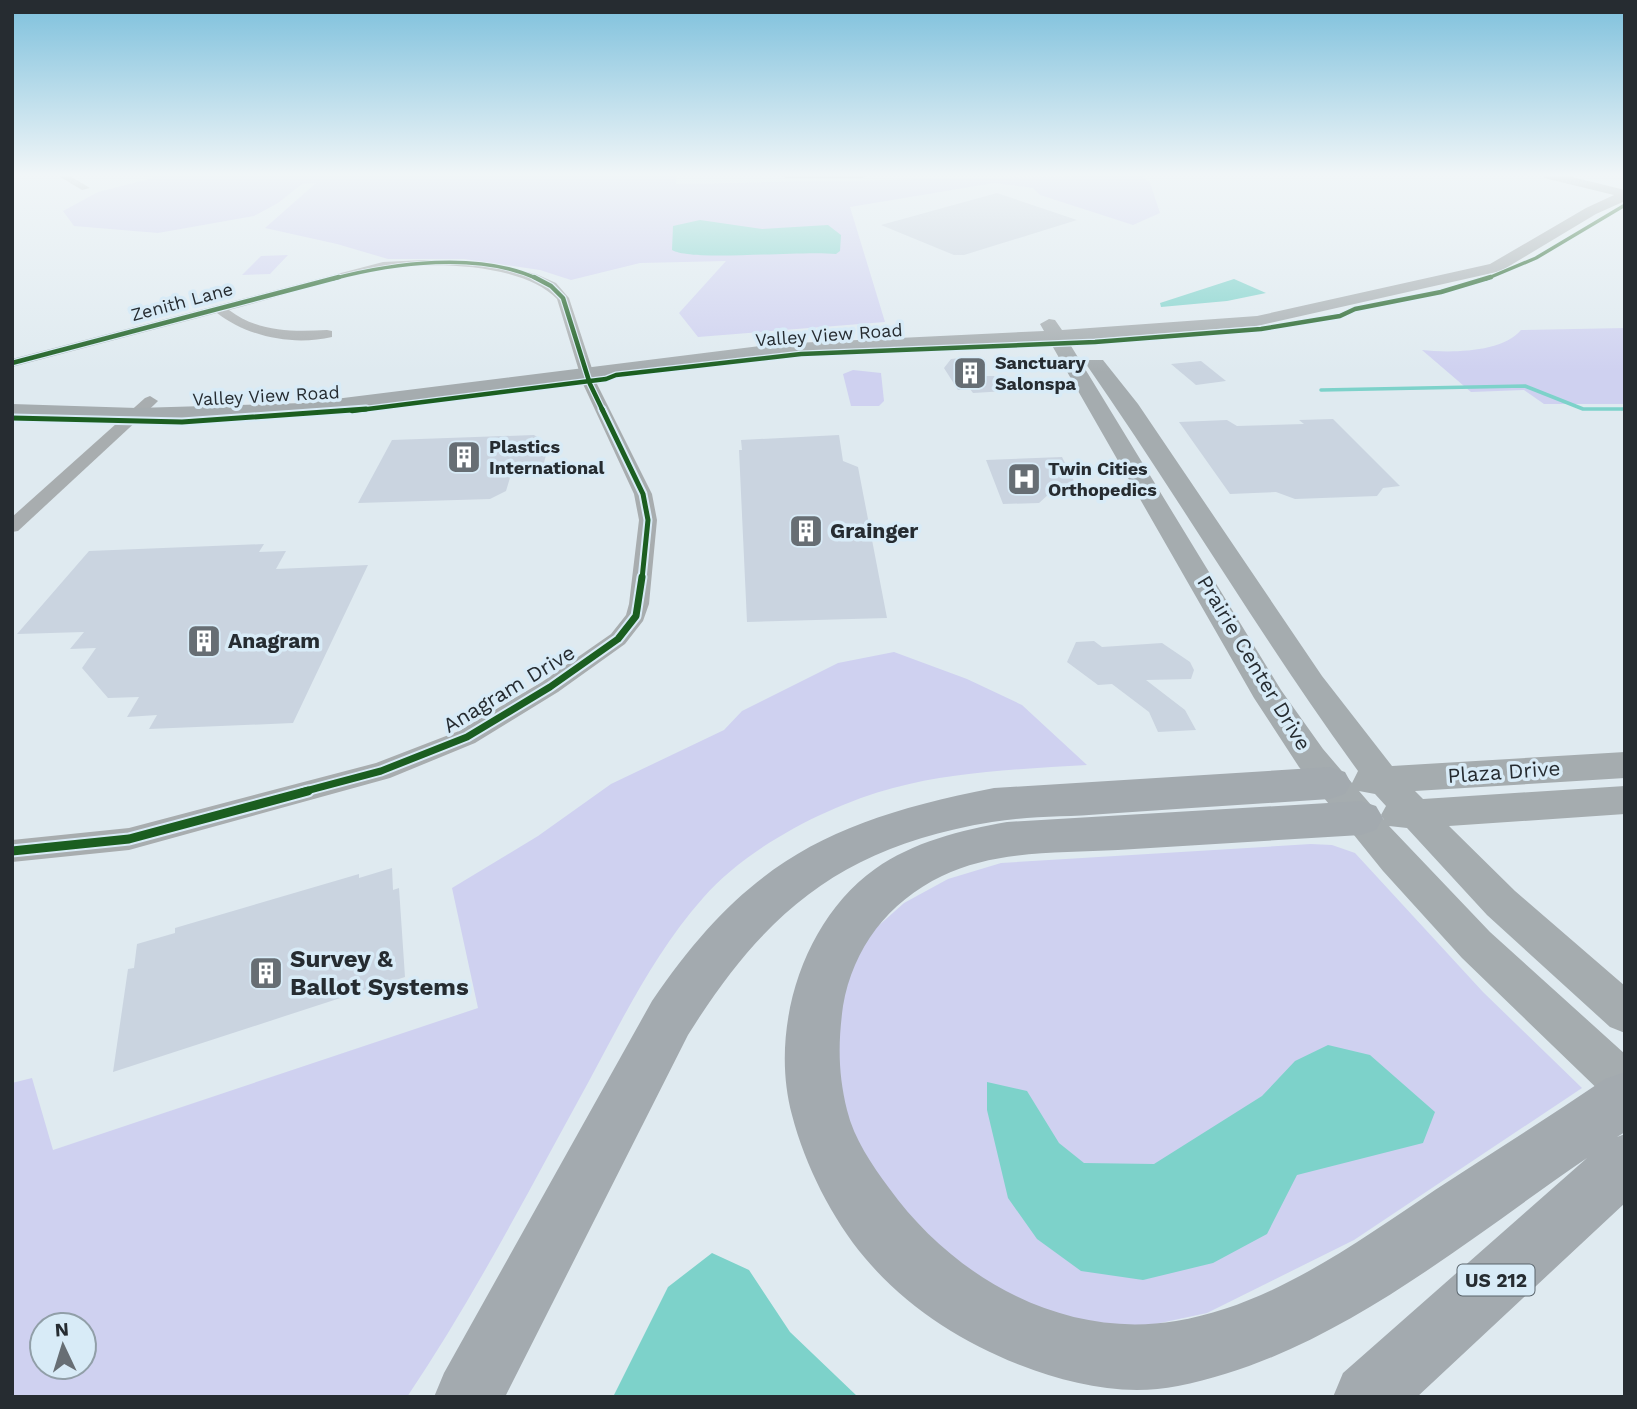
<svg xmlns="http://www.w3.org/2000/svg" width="1637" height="1409" font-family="'Work Sans',sans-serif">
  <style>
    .green { fill: #cfd1f0; fill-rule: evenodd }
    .water { fill: #7dd2ca }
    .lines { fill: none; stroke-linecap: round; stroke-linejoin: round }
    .stream { stroke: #7dd2ca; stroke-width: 3.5 }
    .building { fill: #cad4e0 }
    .street { fill: #a8adaf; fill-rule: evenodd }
    .secondary { fill: #a5acaf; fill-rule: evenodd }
    .highway { fill: #a3aaaf; fill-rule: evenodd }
    .cycleway-far4-casing { stroke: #d8ebf7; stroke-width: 5 }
    .cycleway-far3-casing { stroke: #d8ebf7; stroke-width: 7 }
    .cycleway-far2-casing { stroke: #d8ebf7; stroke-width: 9 }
    .cycleway-far1-casing { stroke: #d8ebf7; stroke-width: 11 }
    .cycleway-casing { stroke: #d8ebf7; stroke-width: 13 }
    .cycleway-far4 { stroke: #1b5e20; stroke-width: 3.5 }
    .cycleway-far3 { stroke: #1b5e20; stroke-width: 4.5 }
    .cycleway-far2 { stroke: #1b5e20; stroke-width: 5 }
    .cycleway-far1 { stroke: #1b5e20; stroke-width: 7 }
    .cycleway { stroke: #1b5e20; stroke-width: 9 }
    .labels { text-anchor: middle; stroke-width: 7; stroke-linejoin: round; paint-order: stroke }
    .far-street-label { font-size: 18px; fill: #262c31; stroke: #d8ebf7 }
    .far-poi-label { font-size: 18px; font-weight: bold; fill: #262c31; stroke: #d8ebf7; text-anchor: start }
    .shield { fill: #d8ebf7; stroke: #5b656c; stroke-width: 2 }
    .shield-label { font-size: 19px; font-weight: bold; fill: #262c31 }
    .poi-label { font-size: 21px; font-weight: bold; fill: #262c31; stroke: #d8ebf7; text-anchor: start }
    .street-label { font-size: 21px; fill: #262c31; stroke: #d8ebf7 }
    .near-poi-label { font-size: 24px; font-weight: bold; fill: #262c31; stroke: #d8ebf7; text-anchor: start }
  </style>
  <rect width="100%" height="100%" fill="#dfeaf0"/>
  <g class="green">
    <polygon points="138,175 676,175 676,184 1141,175 1150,183 1160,213 1133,225 1040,195 1033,188 994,183 850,207 885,322 698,337 679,313 726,261 640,263 571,280 540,270 464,259 388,259 337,244 265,228 316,183 302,184 278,203 254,216 158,233 74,226 63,211 98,192 153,178"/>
    <polygon points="288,255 270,274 242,275 261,256"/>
    <path d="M1625 328V404H1544L1524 390 1471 392 1422 350C1449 353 1502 353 1521 330Z"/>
    <polygon points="853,370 881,373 884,401 879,406 851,406 843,374"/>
    <path d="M894 652 967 679 1022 705 1087 765C1022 769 956 771 893 788 829 805 747 847 703 898 655 952 623 1018 589 1081 530 1188 475 1296 407 1397H12V1083L32 1078 53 1150 478 1008 452 888 538 836 611 784 724 730 742 711 838 663ZM42 1325H84V1367H42Z"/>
    <polygon points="1311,844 1332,845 1355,853 1483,992 1582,1088 1354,1240 1207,1313 1151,1325 1098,1325 1024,1306 967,1274 880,1184 853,1135 835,1076 843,979 867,936 904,903 948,879 1001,863"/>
  </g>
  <g class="water">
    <path d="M700 220 762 229 828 225 841 235 840 251 836 254C802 250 692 262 672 250L673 226Z"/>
    <polygon points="1234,279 1266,293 1227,301 1161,307 1160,303"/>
    <polygon points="1328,1045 1370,1055 1435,1112 1423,1143 1297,1175 1267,1234 1213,1263 1143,1280 1081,1271 1037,1239 1008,1198 987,1110 987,1082 1027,1091 1059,1143 1084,1163 1154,1164 1262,1096 1295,1061"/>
    <polygon points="712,1253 749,1270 790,1332 858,1397 613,1397 668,1287"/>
  </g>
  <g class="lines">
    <polyline class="stream" points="1321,390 1525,386 1583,409 1625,409"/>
  </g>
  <g class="building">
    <polygon points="997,193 1077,220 964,255 954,255 881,225"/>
    <polygon points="973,357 986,376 994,376 1006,391 973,393 970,389 958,390 944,368 951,359"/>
    <polygon points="1201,361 1226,381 1196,385 1171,364"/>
    <polygon points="1333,419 1400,486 1383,488 1377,496 1295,499 1276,492 1230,494 1179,422 1227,420 1237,426 1304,424 1299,420"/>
    <polygon points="534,435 549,444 542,470 512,471 506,491 490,499 358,503 392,440"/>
    <polygon points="839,435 843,461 858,467 887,618 747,622 739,450 742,450 741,440"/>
    <polygon points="1062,457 1075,483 1060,484 1039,503 1003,504 986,460"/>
    <polygon points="264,544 259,552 286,551 276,569 368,565 293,723 149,729 157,715 127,717 139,697 108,698 82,668 96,648 70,649 84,632 17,634 89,551"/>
    <polygon points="1094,641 1102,647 1162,643 1190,662 1194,670 1191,679 1146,680 1185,710 1196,730 1158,732 1149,712 1112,684 1098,685 1067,662 1076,642"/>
    <polygon points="392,868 393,890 399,888 405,977 113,1072 128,969 134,968 137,944 175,933 175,928 359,874 359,878"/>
  </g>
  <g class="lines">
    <g class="street">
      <polygon points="57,175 68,175 90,188 82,190"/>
      <polygon points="781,175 867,175 862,178 786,178"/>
      <path d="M424 260 480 262 536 274 556 283 569 298 597 384 652 494 657 520 649 604 643 621 625 644 558 692 475 743 390 778 129 850 12 862V840L129 828 376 763 459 731 542 682 611 634 626 615 629 604 639 520 634 494 583 384 557 299C523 263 430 261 384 269 332 279 280 297 229 310 258 332 292 332 327 330L332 331V337C293 346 248 337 217 313L12 367V359L383 262Z"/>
      <polygon points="150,396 158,401 155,404 18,531 12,532 12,517 145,398"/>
    </g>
    <path class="secondary" d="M1543 175H1564L1625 190V201L1596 214 1501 271 1257 326 1068 341 1281 690 1323 749 1352 783 1358 771C1262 639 1179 498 1086 364L1089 360H1103L1138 404 1322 676 1392 766 1625 752V778L1415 791 1423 799 1625 786V814L1449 826 1515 891 1625 986V1033L1610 1027 1487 915 1407 828 1389 826 1490 932 1625 1054V1106L1609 1100 1462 958 1383 871 1299 767 1254 698 1050 342 775 356 303 415 137 421 12 416V404L137 408 303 403 775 344 1044 331 1040 324 1049 319 1055 320 1062 330 1257 316 1490 264 1586 208 1614 195 1544 178ZM1359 791 1375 794 1386 806 1381 815 1384 820Z"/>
    <g class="highway">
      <path d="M1330 767 1345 772 1351 783 1345 794 1330 799C1254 804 1179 809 1103 814 1067 817 1028 816 992 822 844 846 766 910 688 1035L505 1397H434L444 1373 652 1001C747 861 831 820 994 788Z"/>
      <path d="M1361 801 1376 806 1383 818 1376 830 1361 835C1280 840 1199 845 1118 850 1060 853 995 850 942 876 888 902 853 948 843 1006 838 1043 838 1073 847 1110 854 1139 872 1165 889 1188 954 1278 1063 1340 1176 1321 1272 1305 1356 1243 1435 1190 1492 1153 1549 1117 1605 1079L1625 1072V1132L1617 1137 1625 1134V1203L1417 1397H1333L1343 1373 1587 1158C1461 1244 1331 1356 1178 1386 1124 1397 1070 1384 1020 1365 961 1342 906 1307 865 1258 832 1219 805 1165 792 1115 769 1030 802 921 875 869 913 842 961 830 1007 822Z"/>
    </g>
    <g class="cycleway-far4-casing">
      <g id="cycleway-far4">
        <path d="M332 279C393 263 478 251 538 279"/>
        <polyline points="1486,279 1536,258 1625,205"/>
      </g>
    </g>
    <g class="cycleway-far3-casing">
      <g id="cycleway-far3">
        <polyline points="534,277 551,286 563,298 590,384 603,411"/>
        <polyline points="12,363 339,277"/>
        <polyline points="352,411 606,379 616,375 801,354 1095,342 1261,329 1340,316 1355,309 1441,292 1491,277"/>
      </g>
    </g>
    <g class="cycleway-far2-casing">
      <g id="cycleway-far2">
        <polyline points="602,409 643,494 648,520 642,579"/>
        <polyline points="12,418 182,422 366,409"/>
      </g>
    </g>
    <g class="cycleway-far1-casing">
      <polyline id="cycleway-far1" points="302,792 381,771 467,737 550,687 618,639 636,616 642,577"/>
    </g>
    <g class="cycleway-casing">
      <polyline id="cycleway" points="12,851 129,839 308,791"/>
    </g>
    <use href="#cycleway-far4" class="cycleway-far4"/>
    <use href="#cycleway-far3" class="cycleway-far3"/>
    <use href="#cycleway-far2" class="cycleway-far2"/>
    <use href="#cycleway-far1" class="cycleway-far1"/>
    <use href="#cycleway" class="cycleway"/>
  </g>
  <linearGradient id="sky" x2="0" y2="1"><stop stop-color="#7dc0dc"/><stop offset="0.47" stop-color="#f1f6f8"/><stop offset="1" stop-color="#f1f6f8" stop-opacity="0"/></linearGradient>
  <rect width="1637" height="372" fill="url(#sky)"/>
  <defs>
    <g id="building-square" transform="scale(1.75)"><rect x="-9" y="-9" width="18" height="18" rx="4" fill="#676e74" stroke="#d8ebf7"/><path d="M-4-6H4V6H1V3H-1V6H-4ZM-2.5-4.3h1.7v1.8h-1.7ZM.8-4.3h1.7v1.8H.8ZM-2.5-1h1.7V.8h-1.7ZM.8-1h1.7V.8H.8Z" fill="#fff"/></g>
    <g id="hospital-square" transform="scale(1.75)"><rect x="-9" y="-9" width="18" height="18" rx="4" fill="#676e74" stroke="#d8ebf7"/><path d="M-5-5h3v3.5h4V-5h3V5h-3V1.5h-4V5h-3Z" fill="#fff"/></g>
  </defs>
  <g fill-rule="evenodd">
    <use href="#building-square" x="970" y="373"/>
    <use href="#building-square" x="464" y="457"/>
    <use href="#hospital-square" x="1024" y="479"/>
    <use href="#building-square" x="806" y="531"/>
    <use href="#building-square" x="204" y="641"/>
    <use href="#building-square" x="266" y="973"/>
  </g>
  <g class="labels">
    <g class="far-street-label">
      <text transform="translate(182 302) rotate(-15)" y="6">Zenith Lane</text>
      <text transform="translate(829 335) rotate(-4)" y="6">Valley View Road</text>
      <text transform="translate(266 396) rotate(-3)" y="6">Valley View Road</text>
    </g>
    <g class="far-poi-label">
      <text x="995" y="369">Sanctuary<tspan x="995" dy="21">Salonspa</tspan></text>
      <text x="489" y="453">Plastics<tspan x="489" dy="21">International</tspan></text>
      <text x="1048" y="475">Twin Cities<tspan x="1048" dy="21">Orthopedics</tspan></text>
    </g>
    <rect class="shield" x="1457.5" y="1264.5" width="77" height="31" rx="5"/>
    <g class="shield-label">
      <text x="1496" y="1287">US 212</text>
    </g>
    <g class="poi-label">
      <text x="830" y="538">Grainger</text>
      <text x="228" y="648">Anagram</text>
    </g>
    <g class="street-label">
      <text transform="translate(1254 663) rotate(59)" y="7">Prairie Center Drive</text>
      <text transform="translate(509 689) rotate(-31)" y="7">Anagram Drive</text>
      <text transform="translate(1504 772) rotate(-4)" y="7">Plaza Drive</text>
    </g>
    <g class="near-poi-label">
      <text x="290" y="967">Survey &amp;<tspan x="290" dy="28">Ballot Systems</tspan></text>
    </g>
  </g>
  <rect width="1637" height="1409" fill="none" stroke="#262c31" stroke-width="28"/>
  <g transform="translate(63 1346) rotate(356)"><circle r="33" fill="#d8ebf7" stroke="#919fa8" stroke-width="2"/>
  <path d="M0-5L12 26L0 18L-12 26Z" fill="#676e74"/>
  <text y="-10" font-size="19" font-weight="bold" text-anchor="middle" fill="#262c31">N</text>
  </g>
</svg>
